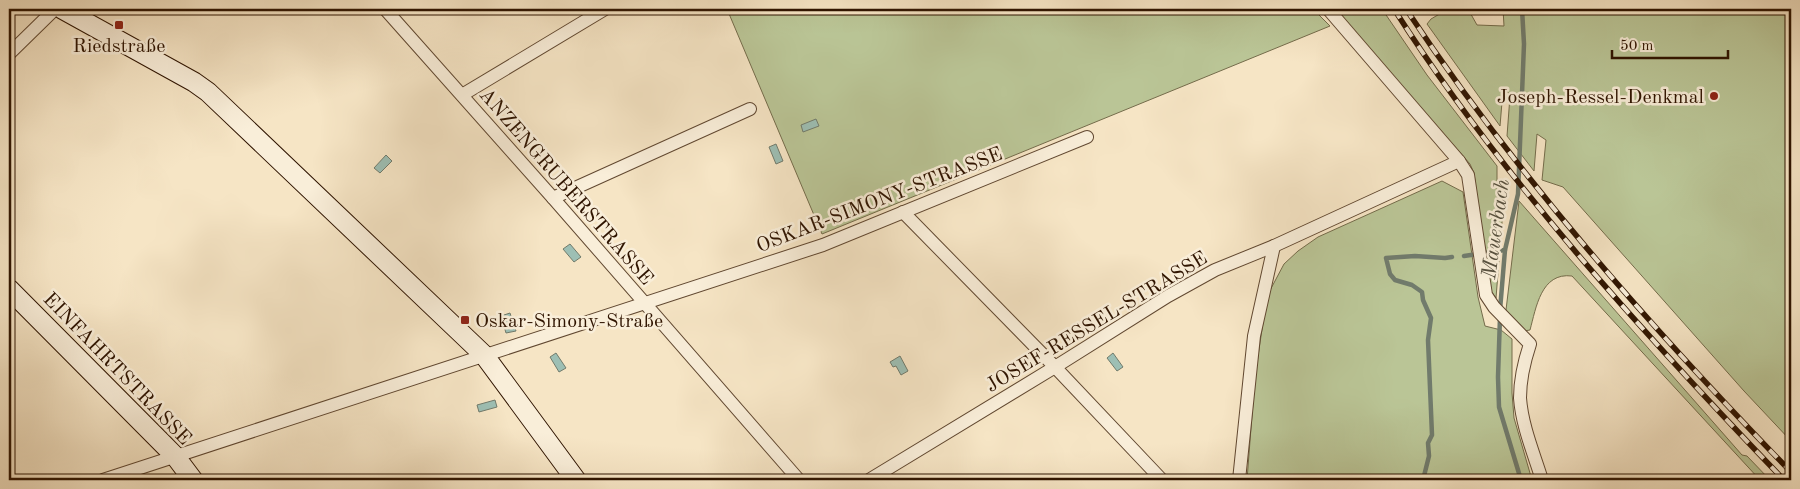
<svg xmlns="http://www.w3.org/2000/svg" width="1800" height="489" font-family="'Old Standard TT',serif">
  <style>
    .green { fill: #bac596; stroke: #746c4b }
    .water { fill: #9dbfb4; stroke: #717b6c }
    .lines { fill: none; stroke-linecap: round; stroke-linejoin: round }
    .stream { stroke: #717b6c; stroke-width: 4.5 }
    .street-casing { stroke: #614831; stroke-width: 14 }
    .secondary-casing { stroke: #2f1400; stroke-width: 21 }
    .street { stroke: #f9eed9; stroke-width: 12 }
    .secondary { stroke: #f9eed9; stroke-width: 19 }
    .rail-casing { stroke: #2f1400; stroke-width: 5.5 }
    .rail { stroke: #f9eed9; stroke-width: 4; stroke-dasharray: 11; stroke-linecap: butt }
    .poi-dot { fill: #8f2418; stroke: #f9eed9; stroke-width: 2 }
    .labels { text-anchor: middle; stroke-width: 5; stroke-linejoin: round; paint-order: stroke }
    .poi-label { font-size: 20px; fill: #2f1400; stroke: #f9eed9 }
    .street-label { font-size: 20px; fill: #2f1400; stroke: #f9eed9 }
    .water-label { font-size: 21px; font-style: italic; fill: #56503f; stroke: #f9eed9 }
  </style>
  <rect width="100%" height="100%" fill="#f6e5c5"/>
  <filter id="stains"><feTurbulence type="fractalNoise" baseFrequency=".004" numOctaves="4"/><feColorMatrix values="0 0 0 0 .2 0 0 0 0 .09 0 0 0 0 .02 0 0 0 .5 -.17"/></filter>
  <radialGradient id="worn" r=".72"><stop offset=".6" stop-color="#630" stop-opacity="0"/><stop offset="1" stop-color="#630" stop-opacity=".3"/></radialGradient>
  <g class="green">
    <polygon points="727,9 1313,9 1330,26 822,234"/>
    <polygon points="1335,9 1382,9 1427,75 1497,166 1497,202 1503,210 1496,298 1488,287 1474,173 1470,164"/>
    <polygon points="1448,9 1468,9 1477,25 1504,26 1503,9 1791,9 1791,441 1744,391 1563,187 1542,180 1546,140 1537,134 1534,171 1507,136 1510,96 1506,89 1503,90 1500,126 1427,24 1431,19"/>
    <polygon points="1442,181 1463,192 1478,297 1485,326 1501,330 1512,339 1512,393 1514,418 1532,480 1247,480 1255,376 1267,296 1284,264 1298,251 1318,237"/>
    <path d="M1519 201 1742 455 1747 456 1770 480H1760L1572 276C1541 272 1536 308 1530 330L1524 331 1506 310Z"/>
  </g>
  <g class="water">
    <polygon points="816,119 819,126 803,132 801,125"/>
    <polygon points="776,144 783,161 776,164 769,147"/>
    <polygon points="386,155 392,161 380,173 374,168"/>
    <polygon points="570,244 581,257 574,262 563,249"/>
    <polygon points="510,313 516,331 506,333 501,316"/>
    <polygon points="556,353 566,368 559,372 550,357"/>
    <polygon points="1113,353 1123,367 1117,371 1107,358"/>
    <polygon points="900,356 908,371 901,375 896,366 893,367 890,362"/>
    <polygon points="495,400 497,407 479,412 477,405"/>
  </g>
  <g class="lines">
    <g class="stream">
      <polyline points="1464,256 1505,250"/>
      <polyline points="1500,310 1505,250 1518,194 1524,44 1522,9"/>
      <polyline points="1500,317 1498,377 1499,407 1521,480"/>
      <polyline points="1423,480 1429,456 1428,443 1432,435 1428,340 1431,318 1423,300 1422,292 1412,285 1395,280 1390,274 1386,258 1415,256 1445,258 1452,257"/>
    </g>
    <g class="street-casing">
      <g id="street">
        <polyline points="385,9 553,198 799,480"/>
        <path d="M1328 9 1459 161 1468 175 1486 295 1494 307 1530 344C1524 362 1520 379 1520 398 1522 426 1534 454 1542 480"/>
        <polyline points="9,54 55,9"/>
        <polyline points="462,95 605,9"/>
        <polyline points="553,198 750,109"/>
        <polyline points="903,212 1055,367 1162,480"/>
        <polyline points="103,480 823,245 1087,137"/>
        <polyline points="869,480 1055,367 1168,296 1215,270 1274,246 1459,161"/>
        <polyline points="1239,480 1254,336 1274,246"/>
      </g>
    </g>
    <g class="secondary-casing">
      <g id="secondary">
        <polyline points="62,9 194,82 208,92 484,355 576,480"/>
        <polyline points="9,289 175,456 193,480"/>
      </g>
    </g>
    <use href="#street" class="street"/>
    <use href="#secondary" class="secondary"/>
    <g class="rail-casing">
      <g id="rail">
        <path d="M1394 9C1503 180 1644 334 1784 480"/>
        <path d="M1406 9C1516 175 1652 329 1791 472"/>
      </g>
    </g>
    <use href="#rail" class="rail"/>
  </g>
  <g class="poi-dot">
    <rect x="114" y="20" width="10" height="10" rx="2.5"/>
    <circle cx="1714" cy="96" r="5"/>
    <rect x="460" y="315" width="10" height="10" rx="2.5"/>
  </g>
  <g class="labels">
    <g class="poi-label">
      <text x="119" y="52">Riedstraße</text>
      <text x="1704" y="103" text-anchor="end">Joseph-Ressel-Denkmal</text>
      <text x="475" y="327" text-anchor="start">Oskar-Simony-Straße</text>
    </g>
    <g class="street-label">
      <text transform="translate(567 186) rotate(49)" y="7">ANZENGRUBERSTRASSE</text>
      <text transform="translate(879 199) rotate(-21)" y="7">OSKAR-SIMONY-STRASSE</text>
      <text transform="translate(1096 321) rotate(-31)" y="7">JOSEF-RESSEL-STRASSE</text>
      <text transform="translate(118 368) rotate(46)" y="7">EINFAHRTSTRASSE</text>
    </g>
    <g class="water-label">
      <text transform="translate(1495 229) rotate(-82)" y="7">Mauerbach</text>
    </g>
  </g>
  <rect width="1800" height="489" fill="none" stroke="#f6e5c5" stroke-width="30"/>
  <rect x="10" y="10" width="1780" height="469" fill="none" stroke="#2f1400" stroke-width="2.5"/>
  <rect x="15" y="15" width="1770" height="459" fill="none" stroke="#2f1400"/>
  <path d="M1612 50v8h116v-8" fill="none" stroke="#2f1400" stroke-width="2.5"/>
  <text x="1620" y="50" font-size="15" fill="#2f1400" stroke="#f9eed9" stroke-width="4" paint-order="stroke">50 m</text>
  <rect width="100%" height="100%" filter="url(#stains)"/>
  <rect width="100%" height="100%" fill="url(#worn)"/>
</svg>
